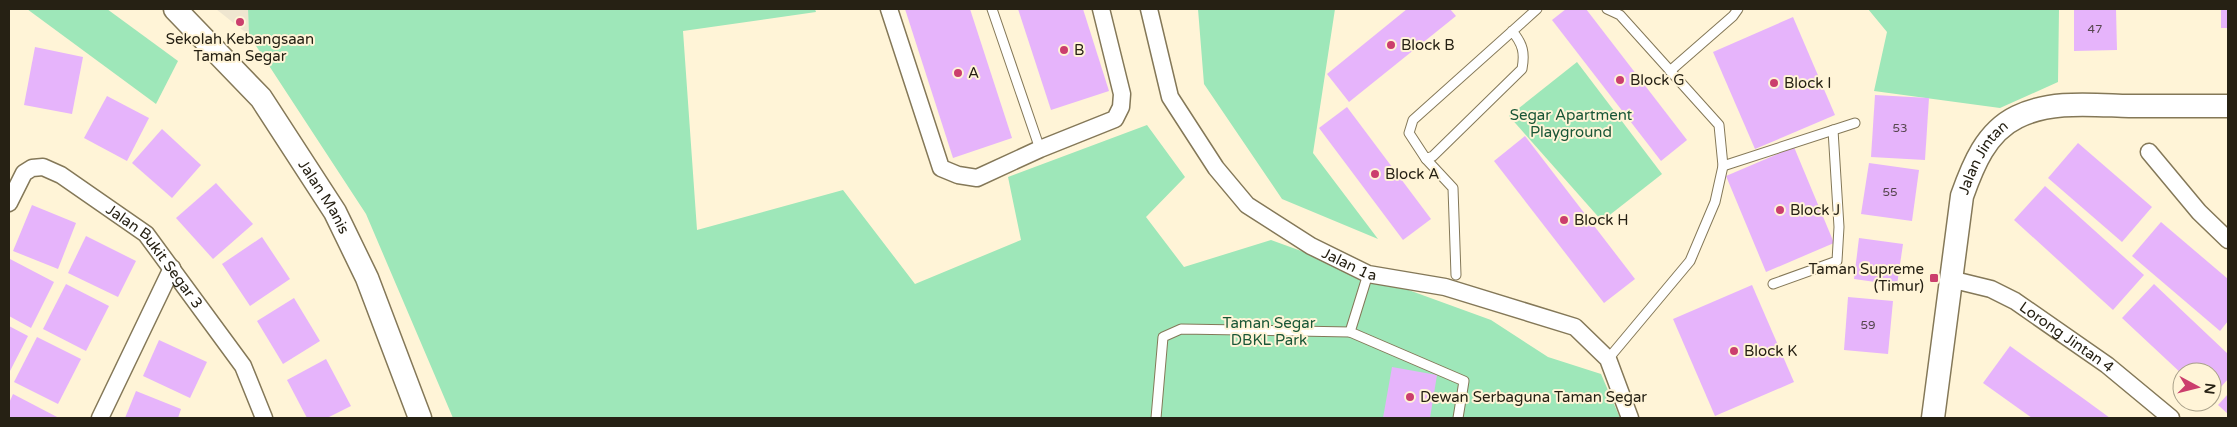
<svg xmlns="http://www.w3.org/2000/svg" width="2237" height="427" font-family="'Varela Round',sans-serif">
  <style>
    .education { fill: #efe6d0 }
    .green { fill: #9ee7b9 }
    .building { fill: #e6b4fb }
    .lines { fill: none; stroke-linecap: round; stroke-linejoin: round }
    .lane-casing { stroke: #847858; stroke-width: 11 }
    .street-casing { stroke: #847858; stroke-width: 19 }
    .secondary-casing { stroke: #847858; stroke-width: 25 }
    .lane { stroke: #fff; stroke-width: 9 }
    .street { stroke: #fff; stroke-width: 16 }
    .secondary { stroke: #fff; stroke-width: 22 }
    .poi-dot { fill: #cb3e6d; stroke: #fff4d7; stroke-width: 2 }
    .labels { text-anchor: middle; stroke-width: 4; stroke-linejoin: round; paint-order: stroke }
    .number-label { font-size: 12px; fill: #56464e }
    .poi-label { font-size: 15px; fill: #262114; stroke: #fff4d7; text-anchor: start }
    .park-label { font-size: 15px; fill: #195636; stroke: #fff4d7 }
    .street-label { font-size: 15px; fill: #262114; stroke: #fff4d7 }
  </style>
  <rect width="100%" height="100%" fill="#fff4d7"/>
  <polygon class="education" points="216,9 248,9 249,35"/>
  <g class="green">
    <polygon points="27,9 107,9 178,61 156,104"/>
    <polygon points="248,9 815,9 816,12 683,31 697,230 843,190 915,284 1021,240 1008,177 1147,125 1185,177 1146,217 1184,267 1271,240 1491,320 1548,357 1601,374 1620,418 453,418 366,214 249,35"/>
    <polygon points="1198,9 1335,9 1313,153 1378,239 1282,199 1204,84"/>
    <polygon points="1868,9 2059,9 2058,82 2000,108 1874,91 1887,32"/>
    <polygon points="1577,62 1662,174 1602,221 1509,116"/>
  </g>
  <g class="building">
    <polygon points="905,9 970,9 1012,138 953,158"/>
    <polygon points="1018,9 1083,9 1109,91 1051,110"/>
    <polygon points="1407,9 1450,9 1456,16 1349,102 1327,74"/>
    <polygon points="1566,9 1586,9 1687,140 1661,161 1552,20"/>
    <polygon points="2074,9 2116,9 2117,50 2074,51"/>
    <rect x="2221" y="9" width="7" height="19"/>
    <polygon points="1793,17 1835,115 1755,149 1713,52"/>
    <polygon points="35,47 83,57 72,114 24,105"/>
    <polygon points="1875,95 1929,98 1925,160 1871,157"/>
    <polygon points="107,96 149,118 127,161 84,138"/>
    <polygon points="1347,107 1431,219 1403,240 1319,128"/>
    <polygon points="162,129 201,165 172,198 132,163"/>
    <polygon points="1525,136 1635,279 1604,303 1494,161"/>
    <polygon points="2078,143 2152,207 2122,242 2048,178"/>
    <polygon points="1794,147 1834,243 1766,272 1726,176"/>
    <polygon points="1869,163 1919,170 1912,221 1861,214"/>
    <polygon points="216,183 253,224 213,259 176,218"/>
    <polygon points="2045,186 2144,275 2113,310 2014,220"/>
    <polygon points="32,205 76,223 58,269 13,251"/>
    <polygon points="2161,222 2228,279 2228,321 2220,331 2132,256"/>
    <polygon points="86,236 136,261 118,297 68,273"/>
    <polygon points="262,237 290,279 250,306 222,264"/>
    <polygon points="1859,238 1903,244 1897,285 1854,279"/>
    <polygon points="10,259 54,282 31,328 9,316"/>
    <polygon points="66,284 109,306 86,351 43,329"/>
    <polygon points="2154,284 2228,354 2228,379 2212,397 2212,372 2182,374 2122,318"/>
    <polygon points="1752,285 1794,382 1715,416 1673,319"/>
    <polygon points="1848,297 1893,301 1888,354 1844,350"/>
    <polygon points="294,298 320,341 283,364 257,321"/>
    <polygon points="9,326 28,336 9,373"/>
    <polygon points="37,337 81,359 58,404 14,382"/>
    <polygon points="159,340 207,362 190,398 143,376"/>
    <polygon points="2010,346 2084,399 2110,418 2032,418 1983,383"/>
    <polygon points="326,359 351,406 327,418 307,418 287,380"/>
    <polygon points="1392,367 1437,375 1430,418 1383,418"/>
    <polygon points="136,391 181,409 178,418 125,418"/>
    <polygon points="13,394 59,418 9,418 9,403"/>
    <polygon points="2228,394 2228,414 2218,405"/>
  </g>
  <g class="lines">
    <g class="lane-casing">
      <g id="lane">
        <polyline points="992,9 1040,149"/>
        <polyline points="1607,9 1620,15 1719,125 1723,166 1715,202 1690,261 1608,359"/>
        <path d="M1512 31C1523 44 1525 53 1522 69L1433 156 1426 159 1409 133 1413 120 1537 9"/>
        <polyline points="1670,71 1733,16 1738,9"/>
        <polyline points="1426,159 1453,188 1456,275"/>
        <polyline points="1723,166 1855,123"/>
        <polyline points="1368,274 1350,332 1464,381 1458,418"/>
        <polyline points="1773,284 1837,261 1839,227 1833,130"/>
        <polyline points="1156,418 1163,337 1181,329 1350,332"/>
      </g>
    </g>
    <g class="street-casing">
      <g id="street">
        <polyline points="889,9 941,168 958,175 977,178 1040,149 1115,119 1121,107 1122,94 1101,9"/>
        <path id="s1" d="M1149 9 1170 97 1216 168 1247 205 1311 246 1368 274 1445 287 1575 327 1608 359 1630 418"/>
        <polyline points="2149,152 2199,212 2228,240"/>
        <path id="s2" d="M9 203 24 173 32 168 43 167 61 175 146 234 243 366 264 418"/>
        <path id="s3" d="M1950 279 1991 289 2015 301 2107 365 2171 418"/>
        <polyline points="100,418 172,268"/>
      </g>
    </g>
    <g class="secondary-casing">
      <g id="secondary">
        <path id="s4" d="M175 9 261 98 335 212 367 278 420 418"/>
        <path id="s5" d="M1933 418 1962 196C1973 165 1986 132 2017 117 2051 100 2092 105 2129 106 2162 106 2195 106 2228 106"/>
      </g>
    </g>
    <use href="#lane" class="lane"/>
    <use href="#street" class="street"/>
    <use href="#secondary" class="secondary"/>
  </g>
  <g class="poi-dot">
    <circle cx="240" cy="22" r="5"/>
    <circle cx="1391" cy="45" r="5"/>
    <circle cx="1064" cy="50" r="5"/>
    <circle cx="958" cy="73" r="5"/>
    <circle cx="1620" cy="80" r="5"/>
    <circle cx="1774" cy="83" r="5"/>
    <circle cx="1375" cy="174" r="5"/>
    <circle cx="1780" cy="210" r="5"/>
    <circle cx="1564" cy="220" r="5"/>
    <rect x="1929" y="273" width="10" height="10" rx="2.5"/>
    <circle cx="1734" cy="351" r="5"/>
    <circle cx="1410" cy="397" r="5"/>
  </g>
  <g class="labels">
    <g class="number-label">
      <text x="2095" y="33">47</text>
      <text x="1900" y="132">53</text>
      <text x="1890" y="196">55</text>
      <text x="1868" y="329">59</text>
    </g>
    <g class="poi-label">
      <text x="240" y="44" text-anchor="middle">Sekolah Kebangsaan<tspan x="240" dy="17">Taman Segar</tspan></text>
      <text x="1401" y="50">Block B</text>
      <text x="1074" y="55">B</text>
      <text x="968" y="78">A</text>
      <text x="1630" y="85">Block G</text>
      <text x="1784" y="88">Block I</text>
      <text x="1385" y="179">Block A</text>
      <text x="1790" y="215">Block J</text>
      <text x="1574" y="225">Block H</text>
      <text x="1924" y="274" text-anchor="end">Taman Supreme<tspan x="1924" dy="17">(Timur)</tspan></text>
      <text x="1744" y="356">Block K</text>
      <text x="1420" y="402">Dewan Serbaguna Taman Segar</text>
    </g>
    <g class="park-label">
      <text x="1571" y="120">Segar Apartment<tspan x="1571" dy="17">Playground</tspan></text>
      <text x="1269" y="328">Taman Segar<tspan x="1269" dy="17">DBKL Park</tspan></text>
    </g>
    <g class="street-label">
      <text dy="5" stroke="none"><textPath href="#s5" startOffset="268">Jalan Jintan</textPath></text>
      <text dy="5" stroke="none"><textPath href="#s4" startOffset="241">Jalan Manis</textPath></text>
      <text dy="5" stroke="none"><textPath href="#s2" startOffset="199">Jalan Bukit Segar 3</textPath></text>
      <text dy="5" stroke="none"><textPath href="#s1" startOffset="342">Jalan 1a</textPath></text>
      <text dy="5" stroke="none"><textPath href="#s3" startOffset="132">Lorong Jintan 4</textPath></text>
    </g>
  </g>
  <rect width="2237" height="427" fill="none" stroke="#262114" stroke-width="20"/>
  <g transform="translate(2197 387) rotate(97)"><circle r="24" fill="#fff4d7" stroke="#a8a089"/>
  <path d="M0-4L9 19L0 12L-9 19Z" fill="#cb3e6d"/>
  <text y="-8" font-size="14" font-weight="bold" text-anchor="middle" fill="#262114">N</text>
  </g>
</svg>
